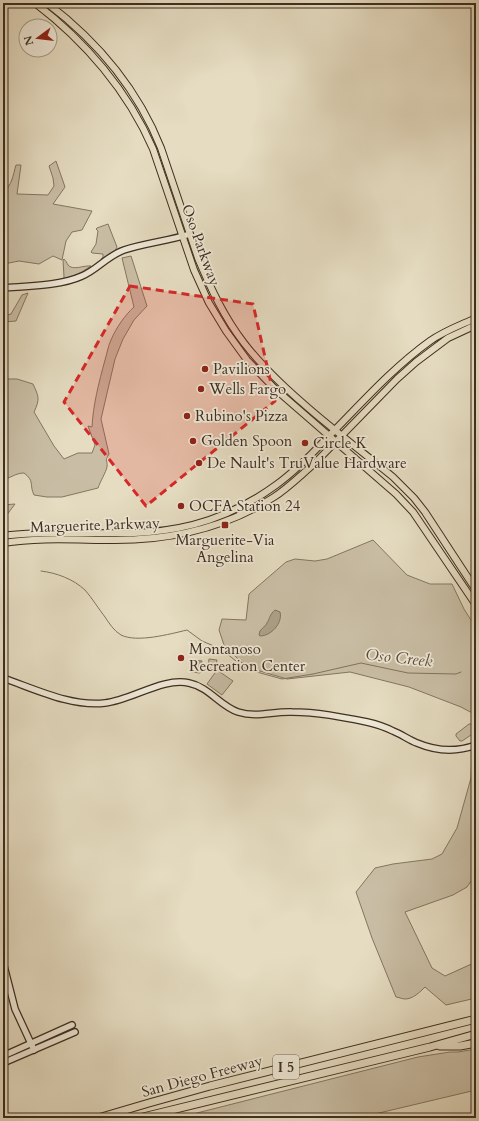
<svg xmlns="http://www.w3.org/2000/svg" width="479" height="1121" font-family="Cardo,serif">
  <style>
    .green { fill: #c9bea5; stroke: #847662 }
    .water { fill: #aca18a; stroke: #80735f }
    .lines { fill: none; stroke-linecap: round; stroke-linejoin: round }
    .stream { stroke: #80735f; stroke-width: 1 }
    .secondary-casing { stroke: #3e2e1f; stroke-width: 8 }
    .primary-casing { stroke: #3e2e1f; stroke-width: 8 }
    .highway-casing { stroke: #3e2e1f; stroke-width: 9 }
    .secondary { stroke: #eee8d7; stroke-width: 5.5 }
    .primary { stroke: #e5dcc1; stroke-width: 6 }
    .highway { stroke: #e5dcc1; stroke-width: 7 }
    .marked { fill: #d62828; fill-opacity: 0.2; stroke: #d62828; stroke-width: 3; stroke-dasharray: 8 5; stroke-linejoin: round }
    .poi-dot { fill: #8f2418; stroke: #eee8d7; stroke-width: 1.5 }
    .labels { text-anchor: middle; stroke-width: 3.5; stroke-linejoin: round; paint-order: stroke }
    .shield { fill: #eee8d7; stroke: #736656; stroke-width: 1 }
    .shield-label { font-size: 14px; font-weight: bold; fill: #3e2e1f }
    .street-label { font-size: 15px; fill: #3e2e1f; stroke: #eee8d7 }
    .poi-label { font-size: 15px; fill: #3e2e1f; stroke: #eee8d7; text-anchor: start }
    .water-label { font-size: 16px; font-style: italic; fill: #5a4b3a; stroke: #eee8d7 }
  </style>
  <rect width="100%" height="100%" fill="#e5dcc1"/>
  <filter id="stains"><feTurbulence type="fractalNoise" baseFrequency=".005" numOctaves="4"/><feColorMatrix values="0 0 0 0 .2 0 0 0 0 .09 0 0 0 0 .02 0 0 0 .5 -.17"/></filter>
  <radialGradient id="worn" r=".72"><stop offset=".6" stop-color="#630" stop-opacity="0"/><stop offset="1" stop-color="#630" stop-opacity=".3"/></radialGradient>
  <g class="green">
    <path d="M56 161 65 187 53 204 92 211 82 230 72 232 66 241 62 260 53 256 39 264 19 261 9 263H3V192C12 186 13 175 16 165H21L17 194 48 195 54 186 53 178 49 166Z"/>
    <polygon points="108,224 117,247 115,251 101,259 103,257 103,254 92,253 91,252 96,244 98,231 96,229 97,228"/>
    <path d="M131 256 147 306 134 320 123 339 115 359 101 419 109 454C104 462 108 460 107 467 106 472 100 482 98 488L62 497H47L34 495C29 485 35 481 24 473 16 473 10 478 3 480L4 379H17L33 384C39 397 40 399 34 412L54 446 64 459 78 453H92L95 445 88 426 92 427C93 405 99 382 105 360 107 354 108 346 111 340 116 328 125 315 134 307L122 258Z"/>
    <path d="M64 259C66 261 67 263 68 265 73 271 84 265 91 266L77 275 64 279V277L63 260Z"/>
    <polygon points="28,293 16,321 3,322 3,316 11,314 22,295"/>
    <polygon points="15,504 6,516 3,517 3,505"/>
    <polygon points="373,540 407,575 430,584 452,584 464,609 476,628 476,715 461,707 409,687 350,672 287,679 246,667 224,645 219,630 222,619 246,620 249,594 286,562 295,559 315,561 327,559"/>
    <polygon points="209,659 217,660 215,670 208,668"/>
    <polygon points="217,670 233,681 222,695 207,684"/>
    <polygon points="469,724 471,724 475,730 474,733 462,741 460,741 456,736 456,734"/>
    <path d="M476 752V874L467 887 453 895 405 912 432 968 445 976 476 962V998L446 1005 425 987C420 992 413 999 405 999 402 999 398 997 396 997L372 938 356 892 375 868 393 864 432 859 442 854 457 828 471 778 472 754Z"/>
    <polygon points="476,1049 476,1090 358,1118 186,1118 185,1116 418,1057 450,1052 458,1052"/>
  </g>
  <g class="water">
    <path d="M275 610 280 612C283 623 271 636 260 636L259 635 260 631C262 628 266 626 267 623 270 618 270 614 275 610Z"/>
    <polygon points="194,660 202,661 200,671 200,673 191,672"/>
  </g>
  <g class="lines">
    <path class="stream" d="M41 571C57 573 73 579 85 590 92 598 98 608 105 617 109 623 114 631 121 635 137 643 170 634 187 630L202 641 221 649 246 669 282 679 313 674 361 663 408 673 456 674 461 672"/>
    <g class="secondary-casing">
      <g id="secondary">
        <path d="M3 288C27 286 60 286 82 276 97 270 107 256 124 250 145 243 168 241 190 234"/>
        <polyline points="471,597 476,594"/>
        <path d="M3 678C35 689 71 707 105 703 132 700 163 677 189 683 209 687 220 706 238 712 257 718 273 711 292 712 317 712 342 717 367 722 376 724 385 727 393 731 401 734 409 740 417 743 436 751 457 752 476 745"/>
        <polyline points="3,962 15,1009 34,1050"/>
        <polyline points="3,1056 72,1025"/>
        <polyline points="3,1063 75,1032"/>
      </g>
    </g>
    <g class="primary-casing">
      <g id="primary">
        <path d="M35 3C85 41 128 91 153 149L194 270 209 303 226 331 247 360 274 388 396 494 413 512 476 605"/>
        <path d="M47 3C97 41 138 90 161 148L198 258C211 289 224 317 244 343 264 369 288 391 313 412 339 434 366 455 393 477L414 498 425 512 476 590"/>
        <path d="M3 536C22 533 41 533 60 533 112 533 159 537 209 520 232 512 257 499 276 485 294 472 310 456 325 440 359 406 391 369 430 341 444 331 461 325 476 318"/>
        <path d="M3 543C40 537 78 540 115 540 171 540 227 527 274 497 288 488 301 475 314 464L397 379 416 362 448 338 476 325"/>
      </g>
    </g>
    <g class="highway-casing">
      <g id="highway">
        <polyline points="440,1046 460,1046 476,1043"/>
        <polyline points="98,1118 149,1103 210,1086 476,1019"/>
        <polyline points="139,1118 430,1047 476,1034"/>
      </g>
    </g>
    <use href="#secondary" class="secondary"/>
    <use href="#primary" class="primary"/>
    <use href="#highway" class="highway"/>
  </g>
  <path class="marked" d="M130 286 253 304 275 401 146 506 64 402Z"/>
  <g class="poi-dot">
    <circle cx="205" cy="369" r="4"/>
    <circle cx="201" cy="389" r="4"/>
    <circle cx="187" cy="416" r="4"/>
    <circle cx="193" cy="441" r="4"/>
    <circle cx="305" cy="443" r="4"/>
    <circle cx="199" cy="463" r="4"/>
    <circle cx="181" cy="506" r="4"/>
    <rect x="221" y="521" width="8" height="8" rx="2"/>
    <circle cx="181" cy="658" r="4"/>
  </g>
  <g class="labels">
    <rect class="shield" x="273" y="1055" width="26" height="24" rx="3"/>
    <g class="shield-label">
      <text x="286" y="1072">I 5</text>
    </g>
    <g class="street-label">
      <text transform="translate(201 245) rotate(70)" y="5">Oso Parkway</text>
      <text transform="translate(95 525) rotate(-2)" y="5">Marguerite Parkway</text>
      <text transform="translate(202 1076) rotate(-15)" y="5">San Diego Freeway</text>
    </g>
    <g class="poi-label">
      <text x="213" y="374">Pavilions</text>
      <text x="209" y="394">Wells Fargo</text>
      <text x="195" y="421">Rubino's Pizza</text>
      <text x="201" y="446">Golden Spoon</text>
      <text x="313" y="448">Circle K</text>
      <text x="207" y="468">De Nault's TruValue Hardware</text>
      <text x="189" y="511">OCFA Station 24</text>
      <text x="225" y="545" text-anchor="middle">Marguerite-Via<tspan x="225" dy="17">Angelina</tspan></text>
      <text x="189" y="654">Montanoso<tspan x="189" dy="17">Recreation Center</tspan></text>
    </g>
    <g class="water-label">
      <text transform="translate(399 657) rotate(6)" y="6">Oso Creek</text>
    </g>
  </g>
  <rect width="479" height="1121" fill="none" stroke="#e5dcc1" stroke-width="16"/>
  <rect x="4" y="4" width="471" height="1113" fill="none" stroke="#3e2e1f" stroke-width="2"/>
  <rect x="8" y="8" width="463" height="1105" fill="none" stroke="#3e2e1f"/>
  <g transform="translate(38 38) rotate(255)"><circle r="19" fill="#eee8d7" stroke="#a89e8d"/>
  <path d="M0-3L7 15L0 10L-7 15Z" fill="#8f2418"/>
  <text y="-6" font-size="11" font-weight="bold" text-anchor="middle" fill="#3e2e1f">N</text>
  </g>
  <rect width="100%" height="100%" filter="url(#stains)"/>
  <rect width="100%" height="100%" fill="url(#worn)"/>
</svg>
